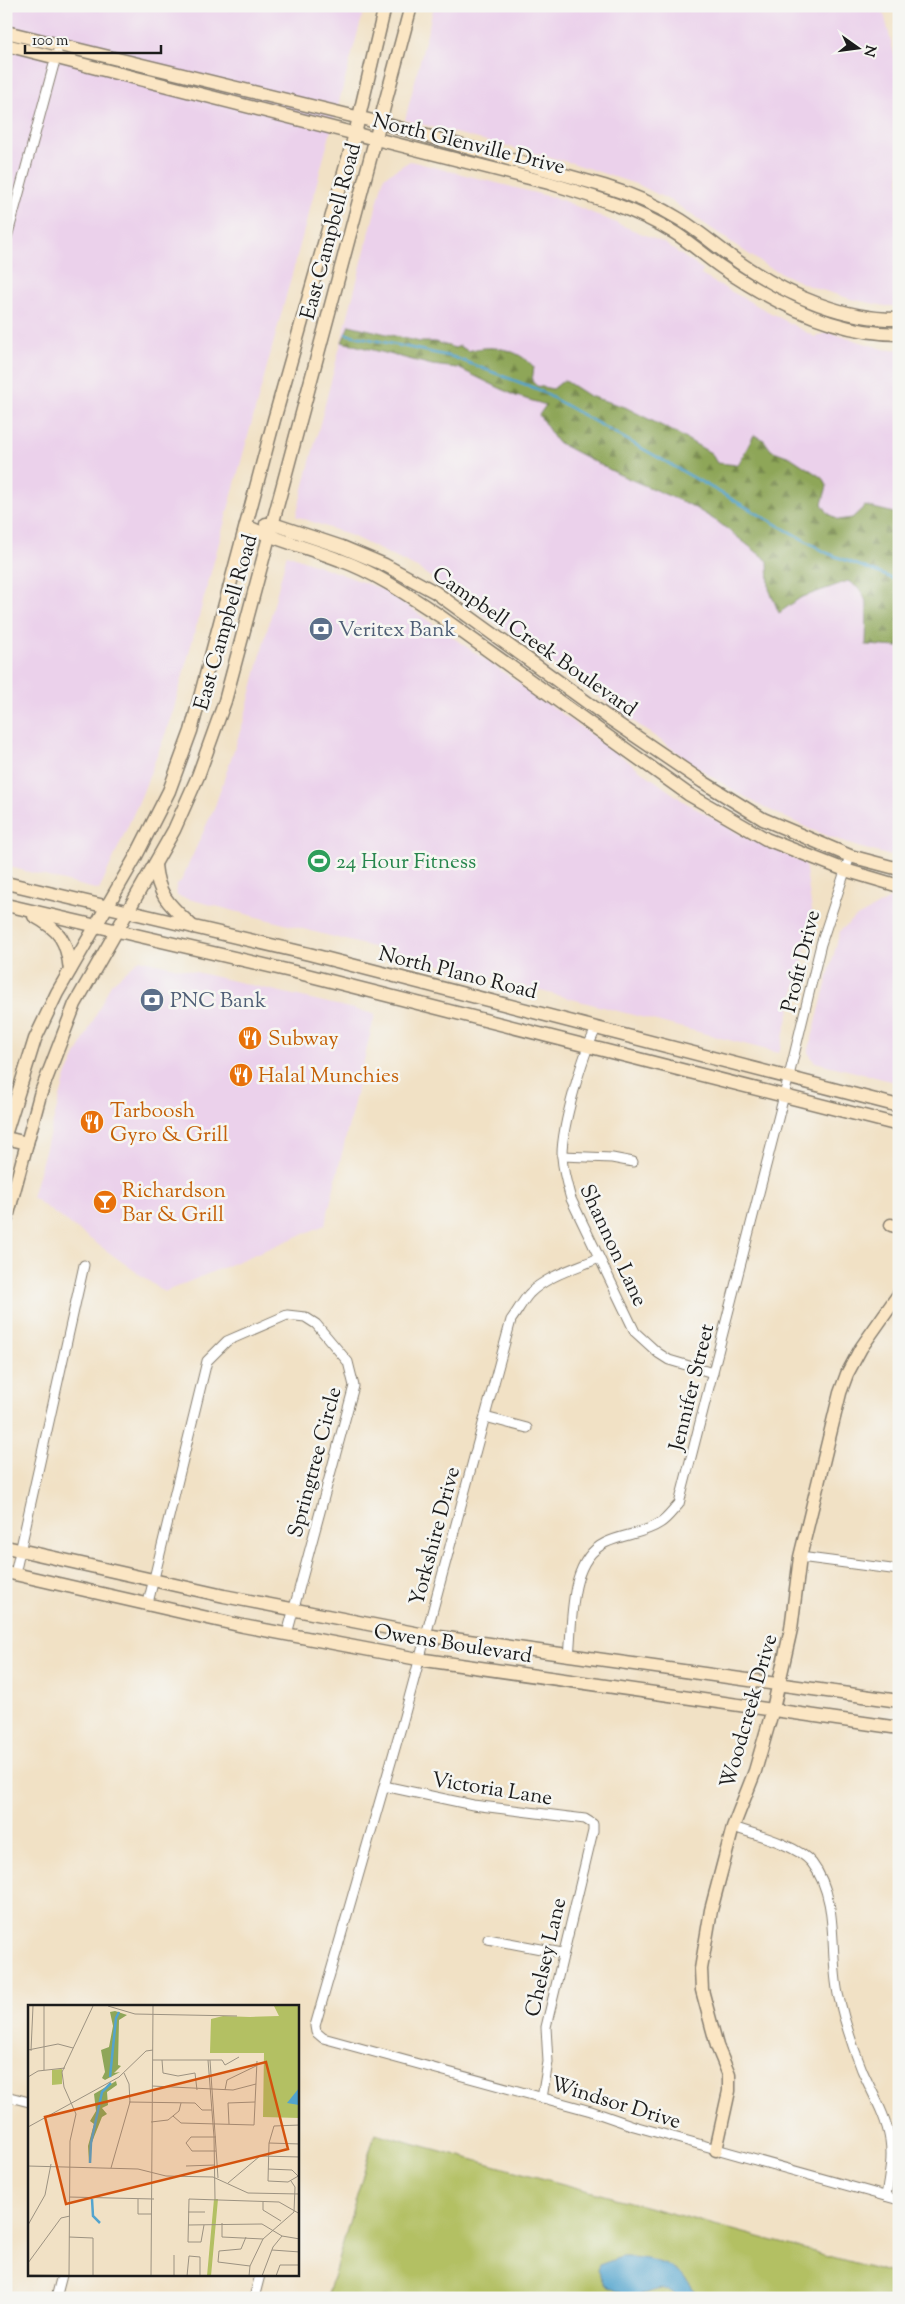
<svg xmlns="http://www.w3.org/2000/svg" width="905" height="2304" font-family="'Sorts Mill Goudy',serif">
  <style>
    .built { fill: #ebd1eb }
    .grass { fill: #b3c063; stroke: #686e40 }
    .forest { fill: url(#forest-firs); stroke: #55613a }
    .water { fill: #53a4ce; stroke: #386075 }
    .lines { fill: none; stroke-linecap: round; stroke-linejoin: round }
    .stream { stroke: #53a4ce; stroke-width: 2.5 }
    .street-casing { stroke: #867e70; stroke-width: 11 }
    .secondary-casing { stroke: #867e70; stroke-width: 15 }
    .street { stroke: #fff; stroke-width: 9 }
    .secondary { stroke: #fbe6c4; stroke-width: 12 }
    .labels { text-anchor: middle; stroke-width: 5; stroke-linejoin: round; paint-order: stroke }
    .street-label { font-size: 21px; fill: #1c1c1c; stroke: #f6f6f2 }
    .service-label { font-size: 21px; fill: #4e5e75; stroke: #f6f6f2; text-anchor: start }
    .leisure-label { font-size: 21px; fill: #27864d; stroke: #f6f6f2; text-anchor: start }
    .food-label { font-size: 21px; fill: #c56008; stroke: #f6f6f2; text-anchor: start }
    .inset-river { fill: none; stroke: #53a4ce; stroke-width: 2.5 }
    .inset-road { fill: none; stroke: #9c9281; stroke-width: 1 }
    .view { fill: #d4530e; fill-opacity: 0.15; stroke: #d4530e; stroke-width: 2.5 }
    .inset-edge { fill: none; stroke: #1c1c1c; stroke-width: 2.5 }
  </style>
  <defs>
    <pattern id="forest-firs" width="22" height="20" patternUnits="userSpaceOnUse" patternTransform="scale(1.25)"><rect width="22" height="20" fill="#8ea659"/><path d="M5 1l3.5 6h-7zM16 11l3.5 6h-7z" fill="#738649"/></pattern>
  </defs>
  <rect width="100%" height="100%" fill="#f6f6f2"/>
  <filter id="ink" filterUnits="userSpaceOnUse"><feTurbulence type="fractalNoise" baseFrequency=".02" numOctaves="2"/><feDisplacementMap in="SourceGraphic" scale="10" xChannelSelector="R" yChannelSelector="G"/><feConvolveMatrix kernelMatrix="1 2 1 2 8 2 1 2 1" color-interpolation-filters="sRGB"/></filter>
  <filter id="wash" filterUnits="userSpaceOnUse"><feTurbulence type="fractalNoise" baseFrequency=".0096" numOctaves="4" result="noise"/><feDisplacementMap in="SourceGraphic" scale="20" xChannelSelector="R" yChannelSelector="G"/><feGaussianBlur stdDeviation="1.12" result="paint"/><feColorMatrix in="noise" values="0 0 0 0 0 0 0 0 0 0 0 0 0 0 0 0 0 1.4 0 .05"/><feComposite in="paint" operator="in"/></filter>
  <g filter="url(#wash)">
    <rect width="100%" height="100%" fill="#f1e1c5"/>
    <g class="built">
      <polygon points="6,6 365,6 171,719 141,797 99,890 6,866"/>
      <polygon points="434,6 882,6 899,73 899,306 885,306 851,299 809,286 766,266 673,202 639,185 572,163 405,120"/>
      <polygon points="410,161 559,199 664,243 703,270 701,275 815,337 828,332 887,350 899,349 899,858 858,847 812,830 759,805 712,777 419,569 352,536 296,516 384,177"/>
      <polygon points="287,554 384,590 522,685 683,801 743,836 805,863 813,918 779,1053 177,896 176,885 181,881 215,806 243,723"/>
      <polygon points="899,898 899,1083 815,1062 808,1053 840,931 855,918 890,899"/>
      <polygon points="140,959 375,1014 325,1225 164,1292 32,1197 66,1076 111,984"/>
    </g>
    <polygon class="grass" points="375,2133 899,2275 899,2298 327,2298"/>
    <path class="forest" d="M349 325 420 342H435L455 348 460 346 468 351C491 344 517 348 534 367L532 381 537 386 553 389 564 380 589 396 625 407 676 433 711 453 717 463 738 465 754 435 764 440 771 450 790 457 824 479 827 486 822 504 828 513 838 520 852 518 865 506 899 514V647L866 645 867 604 861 590 848 581 800 598 779 613 769 589 768 561 718 522 690 505 618 474 557 442 539 415 546 405 516 396 458 368 432 365 342 342Z"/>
    <path class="water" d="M621 2257C652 2256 685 2266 697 2298H678C661 2276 643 2303 623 2296L621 2293 604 2285 597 2270 599 2265Z"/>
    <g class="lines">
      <polyline class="stream" points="346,334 453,357 537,389 827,553 899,581"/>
    </g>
  </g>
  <g filter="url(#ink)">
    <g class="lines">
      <g class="street-casing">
        <g id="street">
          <polyline points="6,241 57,53"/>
          <path d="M597 1027C583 1053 561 1128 562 1157 563 1172 567 1185 571 1199L635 1332 658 1353 669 1360 713 1373"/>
          <polyline points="562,1156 612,1158 633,1162"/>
          <path d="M599 1258C576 1268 546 1276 529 1294 522 1302 517 1312 511 1320L402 1724 315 2026 316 2032 323 2038 591 2111 634 2126 899 2200"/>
          <polyline points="485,1417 527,1428"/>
          <polyline points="800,1557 899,1570"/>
          <polyline points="15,1574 84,1265"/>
          <polyline points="148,1603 207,1361 227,1341 287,1315 305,1317 316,1324 348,1362 354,1386 287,1634"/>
          <path d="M569 1656C573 1621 568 1561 605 1543 623 1534 644 1534 660 1523 667 1519 673 1510 679 1504L789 1076 821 944 850 856"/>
          <polyline points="384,1786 473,1805 585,1819 593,1824 593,1831 546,2027 548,2062 542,2098"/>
          <path d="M733 1827C754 1834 798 1845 812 1863 840 1900 829 1951 838 1994 844 2020 852 2045 862 2070 872 2093 886 2115 890 2140 893 2159 889 2177 886 2196"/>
          <polyline points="488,1939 562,1953"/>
          <polyline points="6,2096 29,2102"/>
          <polyline points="56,2298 62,2275"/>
          <polyline points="254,2298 260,2275"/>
        </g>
      </g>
      <g class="secondary-casing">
        <g id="secondary">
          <polyline points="898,6 899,8"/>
          <path d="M6 32 381 123 604 186C630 194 657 205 681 220 703 234 723 252 746 267 790 296 845 320 899 319"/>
          <path d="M6 45 549 183C592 196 636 209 675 233 691 243 705 256 721 267 772 302 836 334 899 334"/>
          <polyline points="266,524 273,524 342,547 385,565 435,592 606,716 703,782 763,819 850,856 899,869"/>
          <path d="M246 526C276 540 309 548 340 560 376 573 408 595 440 616L688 794 766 839 845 870 899 886"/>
          <path d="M155 865C158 897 171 906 193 927"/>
          <polyline points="6,883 309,954 899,1106"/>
          <polyline points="6,905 299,973 899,1125"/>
          <path d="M34 916C60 930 67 941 70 970"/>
          <polyline points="6,1132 35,1039 57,993 135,858 169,791 191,731 274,420 355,134 385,6"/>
          <polyline points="6,1138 27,1143"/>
          <polyline points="6,1221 40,1095 75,1004 174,830 198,776 225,701 411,6"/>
          <polyline points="891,1225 899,1227"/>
          <polyline points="6,1547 224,1596 425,1635 899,1701"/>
          <polyline points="6,1572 243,1626 418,1659 899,1728"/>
          <polyline points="716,2150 729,2091 729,2075 717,2046 702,1990 701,1969 711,1910 733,1827 755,1771 773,1709 791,1629 800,1557 840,1393 847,1374 861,1348 899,1294"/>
        </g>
      </g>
      <use href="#street" class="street"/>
      <use href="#secondary" class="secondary"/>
    </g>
  </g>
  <defs>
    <g id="bank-disc" transform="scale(1.25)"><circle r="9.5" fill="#5c6f8a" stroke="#f6f6f2"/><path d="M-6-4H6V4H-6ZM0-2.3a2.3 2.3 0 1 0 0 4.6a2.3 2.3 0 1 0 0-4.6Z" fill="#fff"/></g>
    <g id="stadium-disc" transform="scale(1.25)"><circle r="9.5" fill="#2e9e5b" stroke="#f6f6f2"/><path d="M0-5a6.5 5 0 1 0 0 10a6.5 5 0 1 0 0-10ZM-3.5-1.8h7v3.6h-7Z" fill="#fff"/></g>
    <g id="restaurant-disc" transform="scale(1.25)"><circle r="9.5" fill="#e8710a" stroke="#f6f6f2"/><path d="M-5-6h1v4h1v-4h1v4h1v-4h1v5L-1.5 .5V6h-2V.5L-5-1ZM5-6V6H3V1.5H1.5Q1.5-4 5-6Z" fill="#fff"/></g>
    <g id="bar-disc" transform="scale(1.25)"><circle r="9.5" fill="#e8710a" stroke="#f6f6f2"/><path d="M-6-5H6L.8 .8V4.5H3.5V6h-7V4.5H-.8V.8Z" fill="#fff"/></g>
  </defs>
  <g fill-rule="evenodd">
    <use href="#bank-disc" x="321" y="629"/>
    <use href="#stadium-disc" x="319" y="861"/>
    <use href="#bank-disc" x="152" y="1000"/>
    <use href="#restaurant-disc" x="250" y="1038"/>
    <use href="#restaurant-disc" x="241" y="1075"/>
    <use href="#restaurant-disc" x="92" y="1122"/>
    <use href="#bar-disc" x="105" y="1202"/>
  </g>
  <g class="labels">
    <g class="street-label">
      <text transform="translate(469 143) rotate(14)" y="7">North Glenville Drive</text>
      <text transform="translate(330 231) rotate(-75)" y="7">East Campbell Road</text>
      <text transform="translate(225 622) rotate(-74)" y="7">East Campbell Road</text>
      <text transform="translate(535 641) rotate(35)" y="7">Campbell Creek Boulevard</text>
      <text transform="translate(800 961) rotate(-76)" y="7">Profit Drive</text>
      <text transform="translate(458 972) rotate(14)" y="7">North Plano Road</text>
      <text transform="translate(614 1245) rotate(65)" y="7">Shannon Lane</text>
      <text transform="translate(691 1387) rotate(-76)" y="7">Jennifer Street</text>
      <text transform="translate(314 1462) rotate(-75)" y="7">Springtree Circle</text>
      <text transform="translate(434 1536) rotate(-75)" y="7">Yorkshire Drive</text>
      <text transform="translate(453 1643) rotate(9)" y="7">Owens Boulevard</text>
      <text transform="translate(748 1711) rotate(-74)" y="7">Woodcreek Drive</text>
      <text transform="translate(492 1788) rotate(9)" y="7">Victoria Lane</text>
      <text transform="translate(545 1957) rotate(-77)" y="7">Chelsey Lane</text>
      <text transform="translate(616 2102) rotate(17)" y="7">Windsor Drive</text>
    </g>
    <g class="service-label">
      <text x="338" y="636">Veritex Bank</text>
      <text x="170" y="1007">PNC Bank</text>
    </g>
    <g class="leisure-label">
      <text x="336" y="868">24 Hour Fitness</text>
    </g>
    <g class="food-label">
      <text x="268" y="1045">Subway</text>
      <text x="258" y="1082">Halal Munchies</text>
      <text x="110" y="1117">Tarboosh<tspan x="110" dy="24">Gyro &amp; Grill</tspan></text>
      <text x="122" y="1197">Richardson<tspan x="122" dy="24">Bar &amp; Grill</tspan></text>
    </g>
  </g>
  <g transform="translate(28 2005)">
    <rect width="271" height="271" fill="#f1e1c5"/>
    <path d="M246 1H271V113L235 112 236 48H222V12L251 11ZM34 64V79L24 80V65Z" fill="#b3c063"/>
    <path d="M87 6 99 10 91 15 90 60 93 61 86 68 92 67 77 75 74 73 77 67 73 45 81 42 85 21 82 7ZM88 76 89 80 79 87 80 100 74 103 79 109 74 112 64 137 61 158 60 141 66 119 62 116 68 106 66 89Z" fill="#8ea659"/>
    <path d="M195 11 222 12V48H182L183 14ZM186 194H190L183 271H179Z" fill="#b3c063"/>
    <path d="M271 75V100L259 98 271 83Z" fill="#53a4ce"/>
    <path class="inset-river" d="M82 72 88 13 91 7M62 158 63 138 74 87 83 78M64 194 65 211 72 218"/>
    <path class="inset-road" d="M80 1 107 9 209 11M0 45 30 39 45 43M3 46 5 1M125 55H194L197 60 211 52M134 55 135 68 150 71 167 68 169 85M180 55 186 132 187 194M182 55 190 173M16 65V1M0 72 10 66 37 63M124 81 205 85 228 79M197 85 199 75 228 61M101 97 167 98 174 105H184M145 111 153 118 226 120 229 56M123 117 140 115 151 106 153 98M201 119 200 98 227 97M272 120 246 121 241 138 240 176 260 177 272 170M0 122 91 72 118 46 125 45M188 132H163L158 138 164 146H188M241 138 272 139M0 161 110 164 138 171 185 172 220 188 272 189M158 161 187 160M83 163 102 97 101 79 96 68M240 164 264 165 270 171M200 178 232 151 272 152M41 192 126 194M110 194V209H124M235 197V205L253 216M160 207H177M194 218V232L235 234M0 220 17 190 23 159M160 220 234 219 254 231 272 234M176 220 173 237H160L161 194 251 197 272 209M41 232 65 233V271M218 232 213 244 191 246 190 257 222 261M244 245 272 247M146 250V271M0 258 33 213 42 211M0 270 84 271M41 271 42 136 48 109 36 82 34 67 65 1M123 271 125 1M159 271 161 251 172 252V271M221 271 222 261 235 234 266 207 267 182 263 176M234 271 245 242 254 231M248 271 252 260H272"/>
    <path class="view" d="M238 57 260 144 38 199 17 112Z"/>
    <rect width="271" height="271" class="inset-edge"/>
  </g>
  <rect width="905" height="2304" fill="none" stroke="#f6f6f2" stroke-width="25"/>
  <g transform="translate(858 48) rotate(104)" stroke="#f6f6f2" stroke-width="4" paint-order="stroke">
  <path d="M0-4L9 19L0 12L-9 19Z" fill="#1c1c1c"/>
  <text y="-8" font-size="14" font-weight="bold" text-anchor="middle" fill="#1c1c1c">N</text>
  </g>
  <path d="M25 45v8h136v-8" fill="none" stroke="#1c1c1c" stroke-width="2.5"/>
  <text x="32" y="45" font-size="15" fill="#1c1c1c" stroke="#f6f6f2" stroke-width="4" paint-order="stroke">100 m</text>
</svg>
